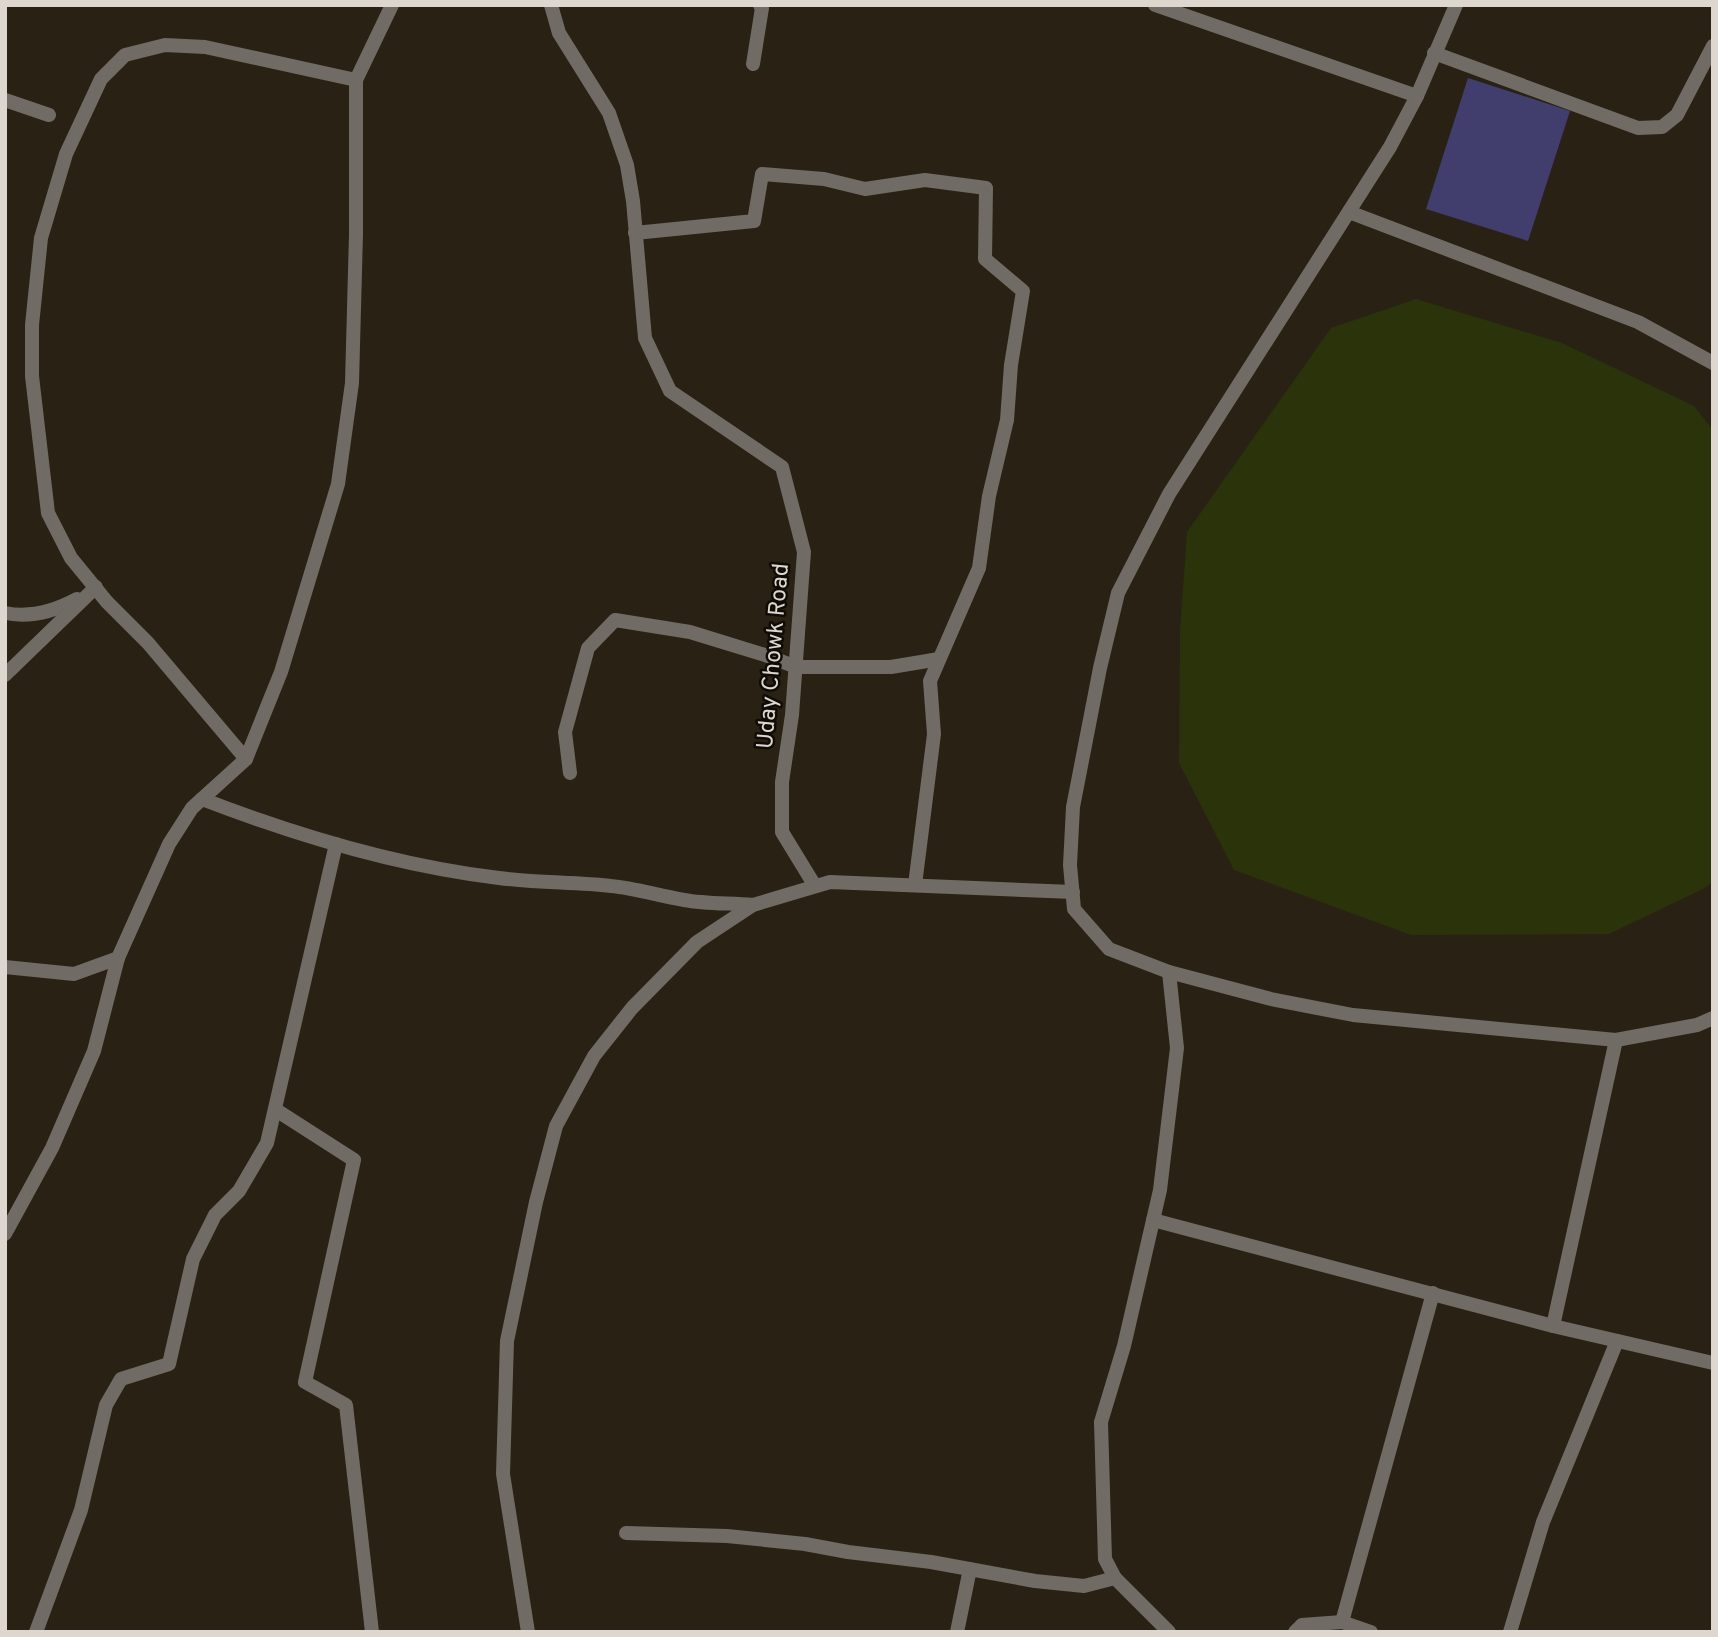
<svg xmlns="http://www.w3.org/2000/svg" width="1718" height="1637" font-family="Overpass,sans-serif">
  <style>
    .green { fill: #2a330a }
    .building { fill: #413e6e }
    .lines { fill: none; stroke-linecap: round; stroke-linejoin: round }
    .minor { stroke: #706b65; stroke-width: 14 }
    .tertiary { stroke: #706b65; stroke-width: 14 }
    .labels { text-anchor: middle; stroke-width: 5; stroke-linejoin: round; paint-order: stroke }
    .street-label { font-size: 23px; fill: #ddd7cf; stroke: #0f0b07 }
  </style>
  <rect width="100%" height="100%" fill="#2a2115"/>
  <polygon class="green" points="1416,299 1562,343 1694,406 1713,430 1713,882 1703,889 1609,934 1411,935 1234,870 1179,763 1180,632 1187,532 1331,328"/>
  <polygon class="building" points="1468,78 1570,111 1528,241 1426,209"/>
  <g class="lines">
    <g class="minor">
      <polyline points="551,5 559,33 609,113 627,165 633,201 645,338 670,391 782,467 804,552 792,715 782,782 782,832 815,886"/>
      <polyline points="1434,53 1638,128 1662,127 1677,115 1713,46"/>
      <polyline points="753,64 762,8 760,5"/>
      <polyline points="5,100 49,115"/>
      <polyline points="1349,212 1638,322 1713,363"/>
      <polyline points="635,233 754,221 762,174 824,179 865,189 925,180 986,188 985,259 1023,291 1011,365 1007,420 989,496 979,568 930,681 934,734 915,885"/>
      <path d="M5 613C30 618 55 611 77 599"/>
      <polyline points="5,675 96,587"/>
      <polyline points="246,759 148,643 107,602 71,558 48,513 32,376 32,325 41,238 66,154 101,79 125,55 165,45 205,47 356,80"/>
      <polyline points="570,773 565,732 588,648 615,620 690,632 768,656 796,667 891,667 939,659"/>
      <path d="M202 799C298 836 397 866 499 878 536 883 574 882 611 886 635 888 659 896 684 900 706 904 730 903 753 905"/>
      <polyline points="5,967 74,974 118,958"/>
      <polyline points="1169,972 1177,1048 1160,1190 1124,1346 1101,1422 1105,1559 1115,1578 1169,1632"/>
      <polyline points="276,1110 354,1160 305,1382 346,1405 372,1632"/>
      <polyline points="1153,1220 1553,1326 1713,1363"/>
      <polyline points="5,1234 52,1148 94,1051 118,958 169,844 192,808 246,759 281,672 338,484 352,383 356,234 356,80 392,5"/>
      <polyline points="1553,1326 1616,1040"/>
      <polyline points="626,1533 727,1536 805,1544 848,1552 931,1562 1035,1581 1084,1586 1115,1578"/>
      <polyline points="1342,1622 1433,1293"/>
      <polyline points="36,1632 81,1510 106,1405 121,1379 169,1364 193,1259 215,1215 239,1191 267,1143 336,844"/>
      <polyline points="528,1632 503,1474 507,1341 536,1202 556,1126 594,1056 632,1008 697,942 753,905 830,882 1073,892"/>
      <polyline points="957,1632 970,1569"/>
      <polyline points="1295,1632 1302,1625 1342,1622 1371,1632"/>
      <polyline points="1510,1632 1543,1522 1617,1341"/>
    </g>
    <g class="tertiary">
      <polyline points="1155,5 1417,96"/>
      <polyline points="1456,5 1417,96 1390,147 1169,494 1118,593 1100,668 1073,807 1070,865 1074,909 1109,949 1169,972 1271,999 1353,1015 1616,1040 1697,1025 1713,1018"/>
    </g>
  </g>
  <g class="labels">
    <g class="street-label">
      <text transform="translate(772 656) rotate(-85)" y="8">Uday Chowk Road</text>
    </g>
  </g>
  <rect width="1718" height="1637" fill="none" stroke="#ddd7cf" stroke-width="14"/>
</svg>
